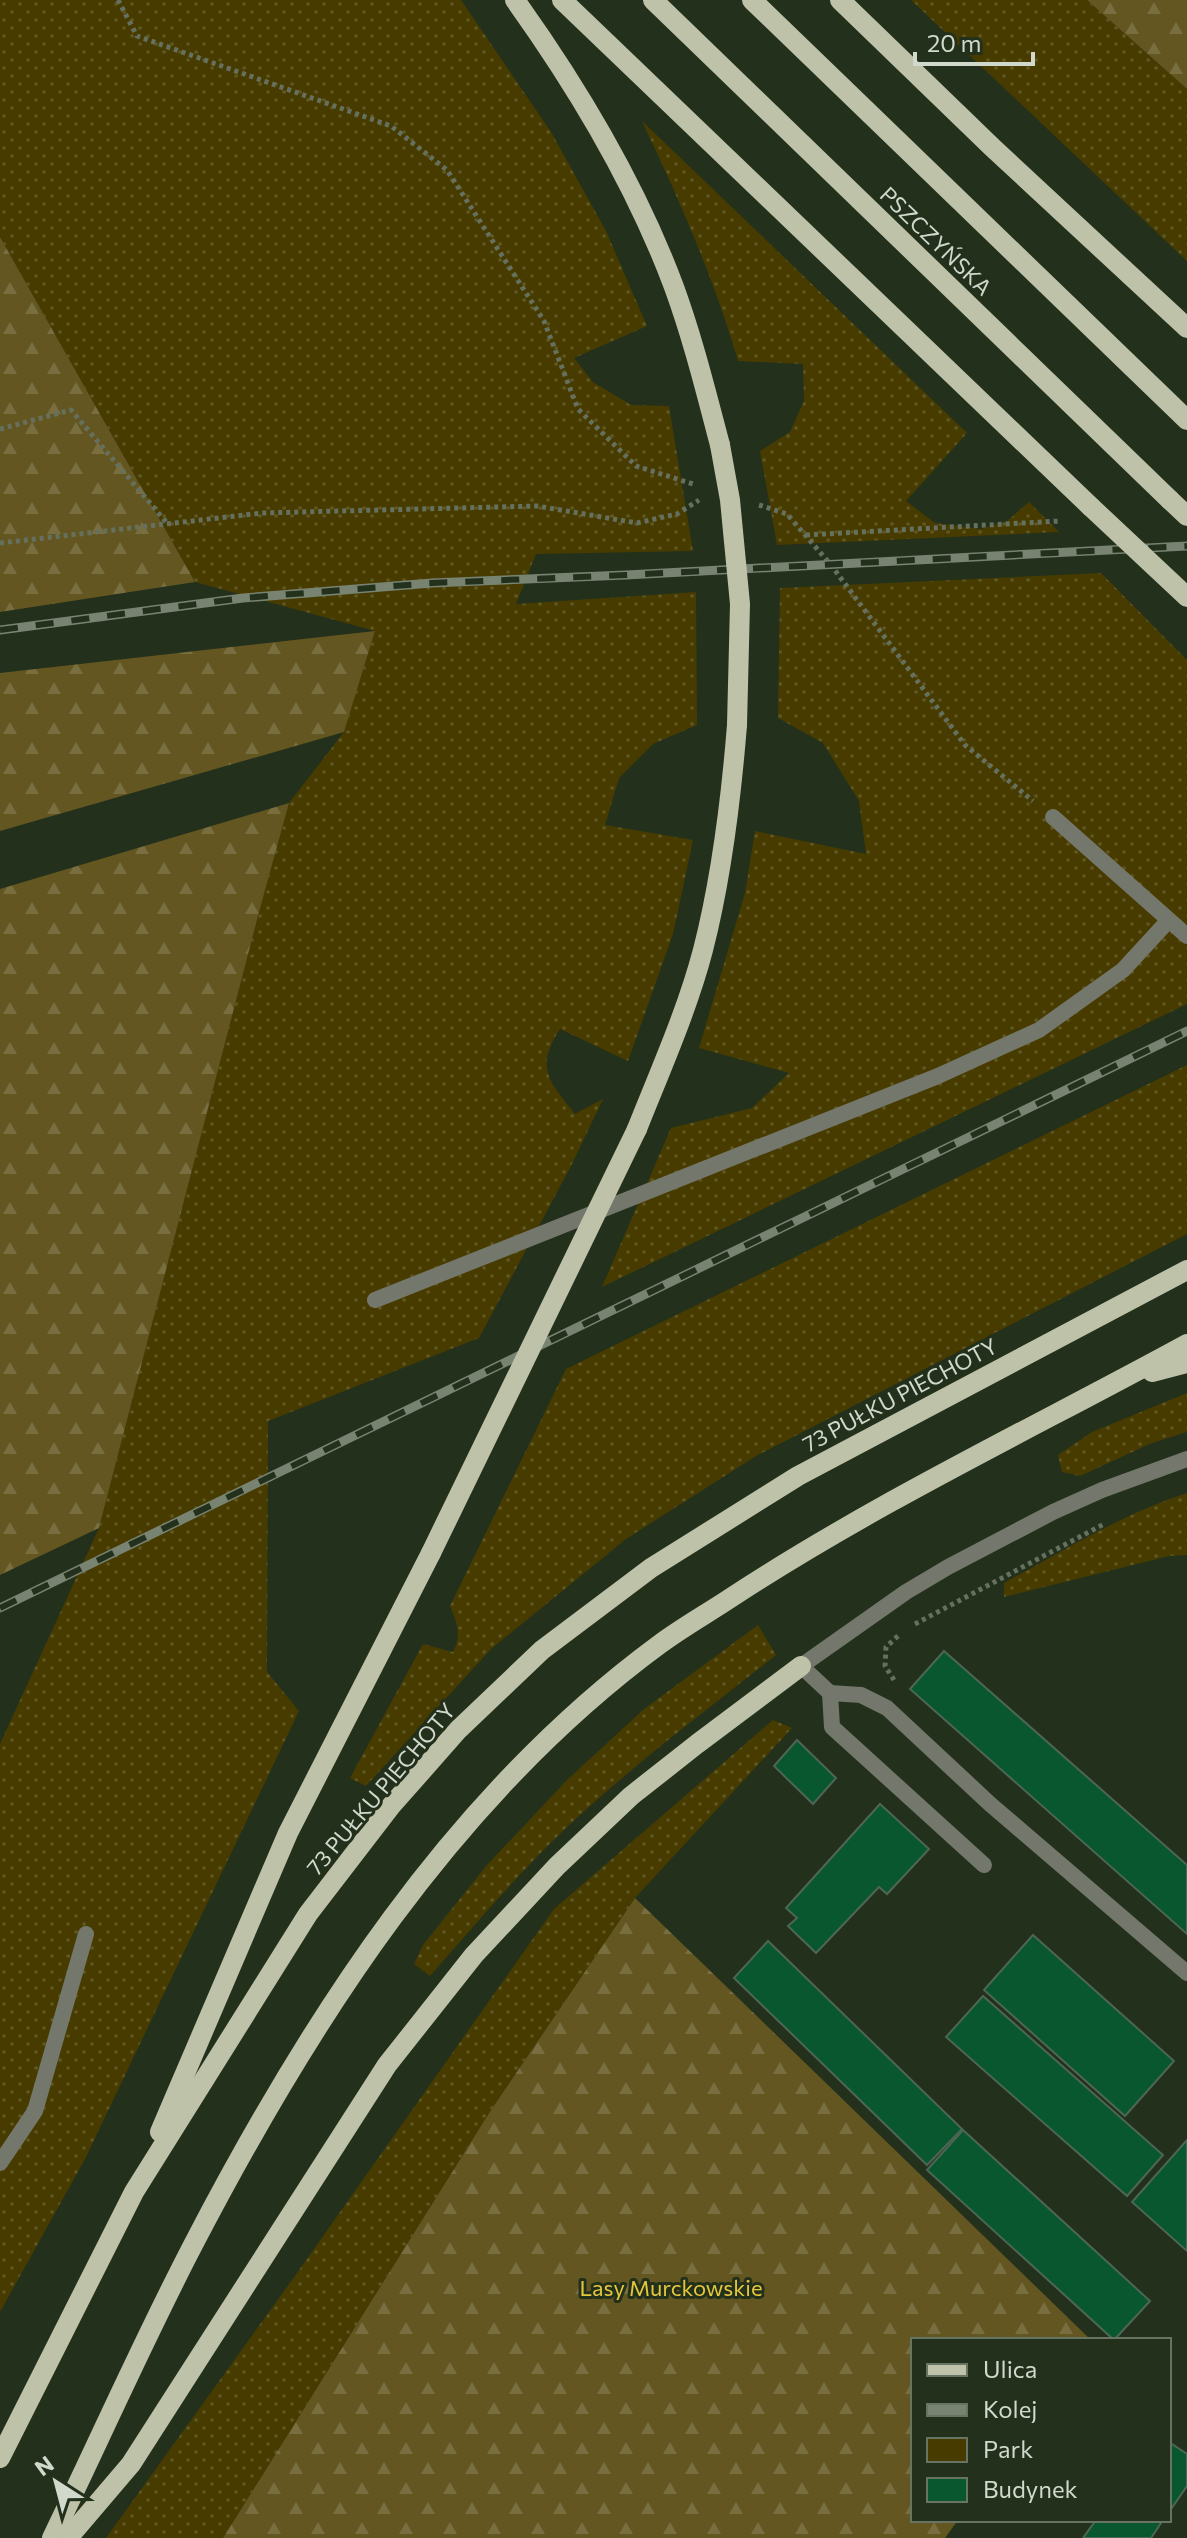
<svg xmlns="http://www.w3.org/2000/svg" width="1187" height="2538" font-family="Commissioner,sans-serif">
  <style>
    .green { fill: url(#green-dots) }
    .forest { fill: url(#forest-firs) }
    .building { fill: #08572f; stroke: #4d6655; stroke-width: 2 }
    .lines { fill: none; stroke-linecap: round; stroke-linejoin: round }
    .path { stroke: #65705f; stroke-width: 5; stroke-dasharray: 4 4; stroke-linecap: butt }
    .lane { stroke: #74776b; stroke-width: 16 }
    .street { stroke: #74776b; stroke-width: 16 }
    .primary { stroke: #bec2a9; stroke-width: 20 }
    .rail-casing { stroke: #788372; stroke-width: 9 }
    .rail { stroke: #23301b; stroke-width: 6; stroke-dasharray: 18; stroke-linecap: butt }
    .primary-bridge { stroke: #bec2a9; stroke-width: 20 }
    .labels { text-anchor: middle; stroke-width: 6; stroke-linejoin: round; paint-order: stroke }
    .street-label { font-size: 22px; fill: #d0d9cc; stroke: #23301b }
    .park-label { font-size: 22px; fill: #e6c73c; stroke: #23301b }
  </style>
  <defs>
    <pattern id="green-dots" width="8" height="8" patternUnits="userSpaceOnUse" patternTransform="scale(2)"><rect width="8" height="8" fill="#473b00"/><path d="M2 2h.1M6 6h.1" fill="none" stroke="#605724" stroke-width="1.8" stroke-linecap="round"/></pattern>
    <pattern id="forest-firs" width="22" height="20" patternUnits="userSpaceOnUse" patternTransform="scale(2)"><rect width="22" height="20" fill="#635621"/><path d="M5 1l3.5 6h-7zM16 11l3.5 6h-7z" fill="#786e40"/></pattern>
  </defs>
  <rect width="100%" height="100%" fill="#23301b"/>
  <g class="green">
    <path d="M0 0H461L551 132 606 231 647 326 574 358 593 382 631 405 669 406 693 551 536 554 516 604 696 592 697 725 653 744 619 778 605 825 693 840 673 934 628 1061 560 1029C534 1068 550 1082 575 1114L603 1099 571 1166 479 1338 268 1421 267 1672 299 1711 85 2159 0 2312V1744L99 1528 258 916 289 803 344 732 375 631 195 582 0 237Z"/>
    <polygon points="911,0 1087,0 1187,89 1187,261"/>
    <path d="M642 121 967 433 906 501 935 523 981 529 1007 521 1029 502 1059 532 777 545 760 451 790 432 804 401 803 364 738 361C714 278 679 199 642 121Z"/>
    <polygon points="1101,573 1187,660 1187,1004 602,1287 671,1128 752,1108 789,1073 699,1048 745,893 755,831 866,854 859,801 823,743 778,718 780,588"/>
    <path d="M1187 1065V1234L756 1456 626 1539 491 1649 366 1786 350 1778 423 1644 453 1652C462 1635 457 1623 450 1606L566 1369Z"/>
    <polygon points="1187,1393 1187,1432 1152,1443 1080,1476 1062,1472 1058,1455 1092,1432"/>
    <path d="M1187 1493V1555L1169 1556 1004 1597V1583C1063 1551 1122 1514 1187 1493Z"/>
    <path d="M758 1625 776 1655C713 1705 649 1753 590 1806 531 1858 481 1918 430 1976L414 1964 423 1945 487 1865 567 1780 644 1709Z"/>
    <polygon points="773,1720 792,1728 635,1898 491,2110 223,2538 106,2538 297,2273 554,1909"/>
  </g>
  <g class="forest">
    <polygon points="1087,0 1187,0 1187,89"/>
    <polygon points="0,237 195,582 0,612"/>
    <polygon points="375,631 344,732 0,831 0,673"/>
    <polygon points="289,803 258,916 99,1528 0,1575 0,889"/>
    <polygon points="635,1898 1091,2340 913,2340 913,2520 958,2520 945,2538 223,2538 491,2110"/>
  </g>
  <g class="building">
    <polygon points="944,1651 1187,1865 1187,1934 910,1689"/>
    <polygon points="797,1740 836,1778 813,1804 774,1766"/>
    <polygon points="880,1804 929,1849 887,1894 879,1887 816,1953 788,1926 797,1918 786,1908"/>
    <polygon points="1033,1935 1174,2061 1125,2116 984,1990"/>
    <polygon points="768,1941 962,2129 927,2165 734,1978"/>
    <polygon points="983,1996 1163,2155 1127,2196 946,2037"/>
    <polygon points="963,2130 1150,2301 1114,2340 927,2170"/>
    <polygon points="1187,2140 1187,2251 1132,2202"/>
    <polygon points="1169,2442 1187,2454 1187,2486 1169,2512"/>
    <polygon points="1096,2520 1163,2520 1151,2538 1083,2538"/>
  </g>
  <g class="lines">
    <g class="path">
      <polyline points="118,0 137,36 391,126 447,170 544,321 578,409 636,466 696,485"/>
      <polyline points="0,429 71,410 167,523"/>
      <polyline points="759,505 787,514 831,565 965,745 1033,801"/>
      <polyline points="806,535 1060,521"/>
      <polyline points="0,543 262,513 537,506 637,523 677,514 699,500"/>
      <polyline points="915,1624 1104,1524"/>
      <polyline points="894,1680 885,1666 886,1647 900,1634"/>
    </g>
    <g class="lane">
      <polyline points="1053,817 1187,936"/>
      <polyline points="375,1300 938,1076 1039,1030 1123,970 1168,921"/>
      <polyline points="801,1666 830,1693 861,1695 887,1708 990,1804 1187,1973"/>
      <polyline points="830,1693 832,1727 984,1865"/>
      <polyline points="0,2163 35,2111 86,1934"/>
    </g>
    <polyline class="street" points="801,1666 906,1592 948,1567 1053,1512 1102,1490 1187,1459"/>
    <g class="primary">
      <path d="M515 0C578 88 636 185 674 287 693 339 706 392 720 445"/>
      <polyline points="562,0 1091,507"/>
      <polyline points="653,0 1170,500"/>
      <polyline points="752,0 1187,420"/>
      <polyline points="840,0 993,148 1187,328"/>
      <path d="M637 1129C660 1071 687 1011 703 950 722 876 731 800 737 725"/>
      <polyline points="1152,1372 1187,1363"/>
      <polyline points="160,2132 288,1833 431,1553"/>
      <polyline points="0,2458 134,2192 308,1914 391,1806 458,1730 542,1650 651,1568 798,1476 1187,1270"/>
      <path d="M52 2538C99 2441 143 2341 193 2245 310 2020 453 1796 660 1644 683 1627 708 1613 732 1597 877 1502 1035 1427 1187 1344"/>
      <polyline points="68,2538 131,2464 387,2065 474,1955 557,1866 631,1796 697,1744 801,1666"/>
    </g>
    <g class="rail-casing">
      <g id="rail">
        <polyline points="0,630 243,598 432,583 626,575 1187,546"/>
        <polyline points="0,1608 1187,1031"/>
      </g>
    </g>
    <use href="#rail" class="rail"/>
    <g class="primary-bridge">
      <polyline points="720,445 730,500 740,604 737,725"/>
      <polyline points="1170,500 1187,516"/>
      <polyline points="1091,507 1187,597"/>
      <polyline points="431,1553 637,1129"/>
    </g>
  </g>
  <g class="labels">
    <g class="street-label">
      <text transform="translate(936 241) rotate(44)" y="8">PSZCZYŃSKA</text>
      <text transform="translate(900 1395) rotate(-28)" y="8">73 PUŁKU PIECHOTY</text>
      <text transform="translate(381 1789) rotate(-50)" y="8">73 PUŁKU PIECHOTY</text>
    </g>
    <g class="park-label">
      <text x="671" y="2296">Lasy Murckowskie</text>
    </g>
  </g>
  <rect x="911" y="2338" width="260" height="184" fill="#23301b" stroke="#687462" stroke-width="2"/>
  <rect x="927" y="2364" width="40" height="12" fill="#bec2a9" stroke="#687462" stroke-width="2"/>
  <text x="983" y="2378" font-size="24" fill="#d0d9cc">Ulica</text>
  <rect x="927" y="2404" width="40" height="12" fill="#788372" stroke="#687462" stroke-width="2"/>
  <text x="983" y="2418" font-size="24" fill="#d0d9cc">Kolej</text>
  <rect x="927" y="2438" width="40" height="24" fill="#473b00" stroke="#687462" stroke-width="2"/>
  <text x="983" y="2458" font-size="24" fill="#d0d9cc">Park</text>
  <rect x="927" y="2478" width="40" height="24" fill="#08572f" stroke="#687462" stroke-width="2"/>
  <text x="983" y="2498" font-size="24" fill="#d0d9cc">Budynek</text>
  <g transform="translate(56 2482) rotate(324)" stroke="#23301b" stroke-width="6" paint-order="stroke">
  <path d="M0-6L14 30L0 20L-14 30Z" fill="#d0d9cc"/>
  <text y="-12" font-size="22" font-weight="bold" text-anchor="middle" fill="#d0d9cc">N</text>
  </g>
  <path d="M915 52v12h118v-12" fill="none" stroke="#d0d9cc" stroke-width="4"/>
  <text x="927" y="52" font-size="24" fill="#d0d9cc" stroke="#23301b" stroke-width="6" paint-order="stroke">20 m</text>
</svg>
